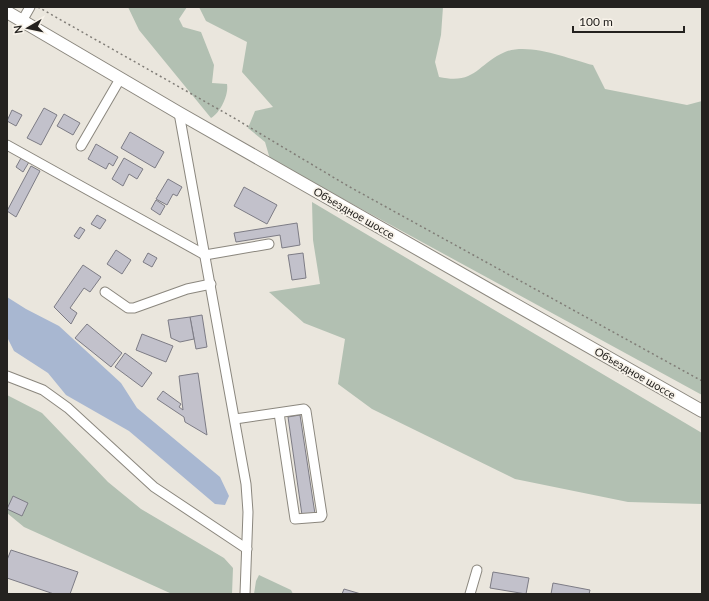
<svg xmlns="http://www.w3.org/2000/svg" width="709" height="601" font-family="Lato,sans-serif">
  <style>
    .green { fill: #b2c0b2 }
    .water { fill: #a8b7d1 }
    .building { fill: #c2c1cb; stroke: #7d7c85 }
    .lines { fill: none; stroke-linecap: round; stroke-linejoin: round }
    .minor-casing { stroke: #8b877e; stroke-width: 11 }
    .major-casing { stroke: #8b877e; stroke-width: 14 }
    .path { stroke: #807d77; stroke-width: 1.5; stroke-dasharray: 2 3; stroke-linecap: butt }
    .minor { stroke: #fff; stroke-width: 9 }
    .major { stroke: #fff; stroke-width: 12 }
    .labels { text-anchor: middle; stroke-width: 3.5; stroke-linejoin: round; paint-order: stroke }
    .street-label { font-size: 11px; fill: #24221f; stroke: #f8f3ea }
  </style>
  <rect width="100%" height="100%" fill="#eae6dd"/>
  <g class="green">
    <path d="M128 7H187L179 19 183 27 201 32 214 65 212 83 227 84C229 95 220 113 211 118L139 30Z"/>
    <path d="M199 7H443L441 35 435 62 439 77C476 85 477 64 505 52 529 42 569 59 593 65L605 89 687 105 702 101V395L270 159 265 142 248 128 255 111 273 107 242 72 247 42 206 21Z"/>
    <polygon points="312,202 702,433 702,504 628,502 515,479 372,409 338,384 345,339 304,323 269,292 320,284 313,240"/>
    <polygon points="7,395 42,413 108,482 141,509 224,558 233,568 232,594 172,594 24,527 7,513"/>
    <polygon points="259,575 291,590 293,594 254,594 256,581"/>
  </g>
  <polygon class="water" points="7,297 26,309 59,326 121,383 137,408 220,477 229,496 225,505 215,504 129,431 66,395 48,373 14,351 7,337"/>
  <g class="building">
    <polygon points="44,108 57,115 41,145 27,138"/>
    <polygon points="12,110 22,115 16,126 7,121"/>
    <polygon points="64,114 80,123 73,135 57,126"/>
    <polygon points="130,132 164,152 155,168 121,148"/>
    <polygon points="96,144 118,157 113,166 109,163 106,169 88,159"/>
    <polygon points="21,158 29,162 23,172 16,167"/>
    <polygon points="124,158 143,169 137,179 129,174 123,186 112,179"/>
    <polygon points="31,166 40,171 16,217 7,211"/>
    <polygon points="168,179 182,187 177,196 173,194 167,205 156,199"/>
    <polygon points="244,187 277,205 267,224 234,206"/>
    <polygon points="156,200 165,206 160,215 151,209"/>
    <polygon points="97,215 106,220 100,229 91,224"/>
    <polygon points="297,223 300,245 282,248 280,235 236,242 234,233"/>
    <polygon points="80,227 85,230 79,239 74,236"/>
    <polygon points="116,250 131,260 122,274 107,264"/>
    <polygon points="148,253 157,258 152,267 143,262"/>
    <polygon points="303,253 306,278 292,280 288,255"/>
    <polygon points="83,265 101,277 90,292 84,288 70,308 77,313 71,324 54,307"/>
    <polygon points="202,315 207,347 196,349 190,317"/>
    <polygon points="190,317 194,339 180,342 171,338 168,320"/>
    <polygon points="87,324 122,353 111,367 75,338"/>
    <polygon points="142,334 173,346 166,362 136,350"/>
    <polygon points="125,353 152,373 142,387 115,367"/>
    <polygon points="198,373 207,435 185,422 184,417 157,399 163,391 181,404 179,407 183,410 179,376"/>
    <polygon points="300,415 315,514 302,515 288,417"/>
    <polygon points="13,496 28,503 22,516 7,509"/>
    <polygon points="11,550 78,572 70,594 54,594 7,578 7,560"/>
    <polygon points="493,572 529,578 526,594 490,588"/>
    <polygon points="553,583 590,590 589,594 551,594"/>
    <polygon points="344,589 361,594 342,594"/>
  </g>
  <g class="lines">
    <g class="minor-casing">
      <g id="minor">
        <polyline points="22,21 30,7"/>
        <polyline points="179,113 246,484 248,512 245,594"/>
        <polyline points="7,145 205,255 269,244"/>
        <polyline points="81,146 120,79"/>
        <polyline points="105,292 128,308 134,308 187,289 211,284"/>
        <polyline points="7,376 43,390 68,408 154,487 247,549"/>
        <polyline points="235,419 304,409 306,411 322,515 321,517 295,519 279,413"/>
        <polyline points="470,594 477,570"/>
      </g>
    </g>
    <g class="major-casing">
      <polyline id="major" points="7,12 179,113 702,411"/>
    </g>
    <polyline class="path" points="38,7 234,118 348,186 702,381"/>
    <use href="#minor" class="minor"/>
    <use href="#major" class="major"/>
  </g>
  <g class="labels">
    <g class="street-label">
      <text transform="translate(354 213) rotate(30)" y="4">Объездное шоссе</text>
      <text transform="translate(635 373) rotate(30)" y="4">Объездное шоссе</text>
    </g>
  </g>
  <rect width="709" height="601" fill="none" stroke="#24221f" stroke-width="16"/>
  <g transform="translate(28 28) rotate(261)" stroke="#f8f3ea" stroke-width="3" paint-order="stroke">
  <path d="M0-3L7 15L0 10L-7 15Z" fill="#24221f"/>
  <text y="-6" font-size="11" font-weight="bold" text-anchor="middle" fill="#24221f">N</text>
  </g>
  <path d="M573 26v6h111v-6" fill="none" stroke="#24221f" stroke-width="2"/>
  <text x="579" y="26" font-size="12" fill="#24221f" stroke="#f8f3ea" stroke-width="3" paint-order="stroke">100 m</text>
</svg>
